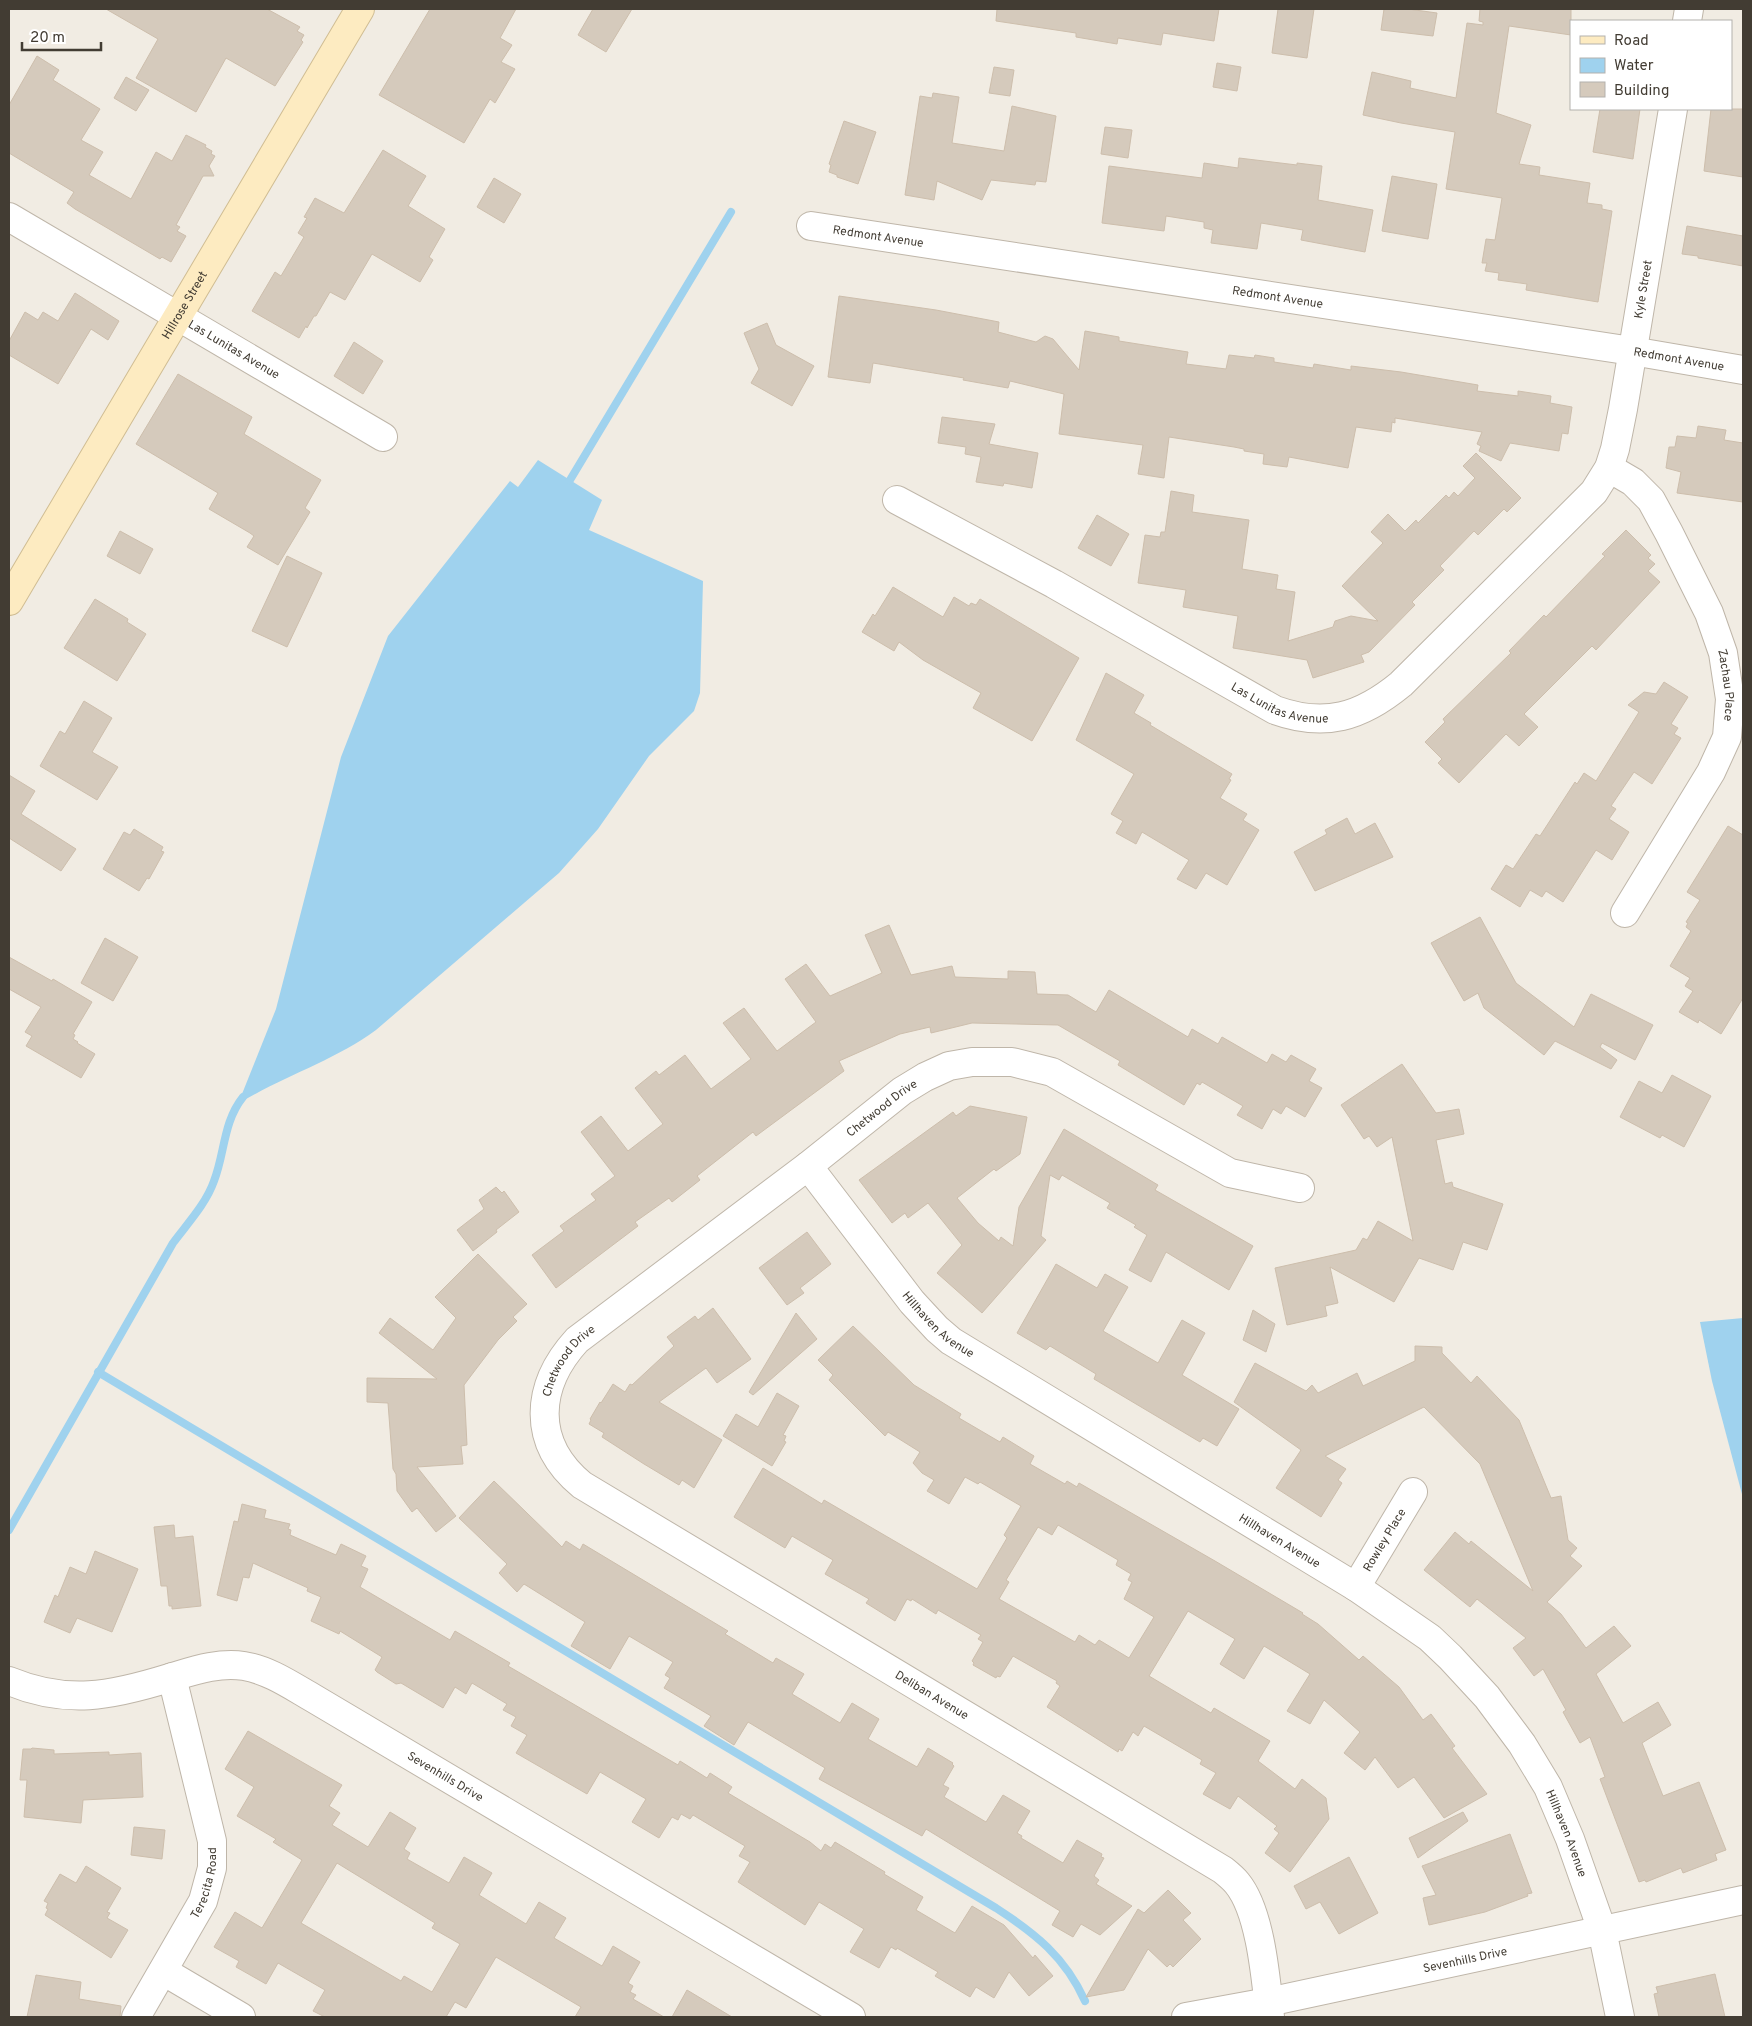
<svg xmlns="http://www.w3.org/2000/svg" width="1752" height="2026" font-family="Overpass,sans-serif">
  <style>
    .water { fill: #9fd2ee }
    .lines { fill: none; stroke-linecap: round; stroke-linejoin: round }
    .stream { stroke: #9fd2ee; stroke-width: 8 }
    .building { fill: #d5cabc; stroke: #cdbeac; fill-rule: evenodd }
    .street-casing { stroke: #bfb6a9; stroke-width: 30 }
    .secondary-casing { stroke: #d0bd93; stroke-width: 30 }
    .street { stroke: #fff; stroke-width: 28 }
    .secondary { stroke: #fdebc1; stroke-width: 28 }
    .labels { text-anchor: middle; stroke-width: 4; stroke-linejoin: round; paint-order: stroke }
    .street-label { font-size: 12px; fill: #423c33; stroke: #fff }
  </style>
  <rect width="100%" height="100%" fill="#f1ece3"/>
  <g class="water">
    <path d="M538 460 602 500 589 530 703 581 700 693 694 711 649 756 598 829 559 873 376 1030C334 1061 283 1076 238 1104L276 1009 341 757 388 636 510 481 518 487Z"/>
    <polygon points="1743,1318 1743,1498 1712,1381 1700,1322"/>
  </g>
  <g class="lines">
    <g class="stream">
      <polyline points="570,480 731,212"/>
      <path d="M98 1372 996 1908C1036 1934 1065 1957 1085 2001"/>
      <path d="M9 1530 173 1243C187 1224 206 1204 214 1181 225 1153 223 1122 243 1097"/>
    </g>
  </g>
  <g class="building">
    <polygon points="106,9 267,9 300,27 297,31 304,35 301,40 303,42 275,86 226,58 196,112 136,78 158,39"/>
    <polygon points="430,9 516,9 500,38 512,45 501,62 515,69 495,103 490,99 464,143 379,95"/>
    <polygon points="593,9 632,9 606,52 578,35"/>
    <polygon points="997,9 1219,9 1214,41 1163,33 1161,45 1118,38 1117,44 1076,37 1076,33 996,21"/>
    <polygon points="1278,9 1314,9 1307,58 1272,53"/>
    <polygon points="1384,9 1408,9 1437,13 1433,36 1381,30"/>
    <polygon points="1480,9 1571,9 1571,35 1509,26 1496,113 1531,125 1519,164 1540,167 1539,175 1590,183 1587,203 1602,205 1602,209 1612,211 1598,302 1526,290 1527,284 1498,280 1499,273 1485,271 1487,263 1482,263 1486,239 1495,240 1502,198 1446,189 1455,132 1401,123 1363,115 1372,72 1411,81 1410,88 1456,98 1467,23 1483,25 1483,22 1479,21"/>
    <polygon points="37,56 59,70 53,80 100,109 81,140 103,152 89,175 131,199 156,152 172,161 186,135 206,145 205,147 212,151 211,154 215,156 209,166 214,176 203,176 176,225 180,227 177,231 186,236 171,262 162,257 160,259 75,209 67,203 74,192 9,153 9,105"/>
    <polygon points="1217,63 1241,67 1237,91 1213,87"/>
    <polygon points="994,67 1014,70 1010,96 989,93"/>
    <polygon points="126,77 149,90 136,111 114,98"/>
    <polygon points="933,93 959,97 952,143 1004,151 1012,106 1056,116 1046,182 1036,181 1035,185 991,180 982,200 937,181 934,200 905,195 920,96 932,98"/>
    <polygon points="1600,109 1640,109 1633,159 1593,152"/>
    <polygon points="1711,109 1743,109 1743,177 1704,171"/>
    <polygon points="844,121 876,132 858,184 837,177 837,175 829,172 831,165 829,164"/>
    <polygon points="1105,127 1132,130 1128,158 1101,154"/>
    <polygon points="383,150 426,176 408,206 445,229 429,257 433,260 420,282 372,254 345,300 330,292 316,316 314,316 307,328 306,326 299,338 252,311 275,272 281,276 304,237 298,233 307,218 304,217 315,198 344,213"/>
    <polygon points="1239,158 1297,165 1297,163 1322,166 1318,200 1373,210 1365,252 1301,240 1303,230 1261,223 1257,249 1211,243 1213,230 1204,228 1204,222 1166,216 1164,231 1102,223 1109,166 1202,178 1204,163 1238,168"/>
    <polygon points="1392,176 1437,184 1428,239 1382,231"/>
    <polygon points="494,178 521,194 504,223 477,207"/>
    <polygon points="1687,226 1743,236 1743,266 1698,258 1698,256 1682,254"/>
    <polygon points="75,293 119,321 108,340 91,329 58,384 9,355 9,341 25,312 38,320 43,312 58,321"/>
    <polygon points="839,296 936,310 999,322 998,332 1036,342 1045,336 1053,339 1079,370 1085,331 1119,337 1119,341 1188,352 1186,364 1226,369 1229,355 1254,358 1255,355 1274,358 1274,362 1313,368 1314,364 1351,370 1351,366 1401,372 1478,385 1477,391 1518,396 1518,391 1551,396 1550,403 1572,407 1568,434 1562,433 1559,451 1510,443 1501,461 1479,451 1481,446 1477,444 1482,432 1395,418 1395,423 1392,422 1391,432 1356,427 1348,468 1289,457 1287,467 1263,464 1264,454 1244,451 1244,449 1234,447 1169,437 1164,478 1138,474 1143,445 1059,434 1064,394 1010,381 1008,388 963,380 964,378 873,363 870,383 828,377"/>
    <polygon points="767,323 776,345 814,366 792,406 751,383 759,369 744,333"/>
    <polygon points="354,342 383,361 363,394 334,376"/>
    <polygon points="178,374 252,417 244,434 321,480 305,508 310,512 278,565 247,547 254,536 250,533 209,509 218,493 136,444"/>
    <polygon points="942,417 995,424 989,444 1038,453 1032,488 1004,483 1003,486 976,482 981,457 965,454 966,447 938,443"/>
    <polygon points="1698,426 1726,430 1724,440 1743,443 1743,502 1677,493 1681,472 1666,468 1669,447 1675,447 1677,436 1696,438"/>
    <polygon points="1476,453 1521,498 1507,512 1504,509 1478,535 1474,531 1440,566 1444,570 1412,602 1415,605 1369,652 1361,655 1364,662 1313,678 1307,660 1233,648 1238,616 1183,607 1186,590 1138,583 1145,535 1160,537 1161,532 1165,532 1171,491 1194,495 1192,512 1249,520 1242,569 1278,575 1276,589 1295,592 1288,641 1333,627 1335,621 1351,616 1378,621 1342,586 1383,543 1371,532 1388,514 1405,531 1416,520 1418,523 1446,495 1449,498 1454,492 1458,496 1475,478 1463,466"/>
    <polygon points="1097,515 1129,534 1111,566 1078,548"/>
    <polygon points="1626,530 1651,555 1648,558 1655,564 1648,571 1660,582 1596,650 1592,646 1524,714 1538,727 1519,746 1506,734 1459,783 1438,763 1442,759 1425,742 1445,722 1443,719 1511,653 1509,651 1544,615 1546,617 1605,556 1602,554"/>
    <polygon points="120,531 153,549 140,574 107,556"/>
    <polygon points="287,556 322,573 287,647 252,631"/>
    <polygon points="893,587 943,617 954,597 969,606 971,603 976,605 980,599 1079,658 1032,741 973,708 981,693 923,660 899,642 894,651 862,632 873,614 875,616"/>
    <polygon points="95,599 128,619 127,622 146,634 117,681 64,648"/>
    <polygon points="1106,673 1144,695 1134,713 1151,723 1150,725 1232,774 1229,779 1231,780 1220,798 1247,814 1243,820 1259,830 1227,885 1206,873 1196,889 1177,879 1189,860 1142,832 1136,844 1116,833 1123,821 1111,814 1134,774 1076,740"/>
    <polygon points="1664,682 1688,697 1671,724 1678,728 1674,734 1681,738 1652,784 1634,772 1611,806 1616,809 1609,819 1629,832 1612,860 1596,850 1563,902 1546,891 1542,897 1530,890 1520,907 1491,889 1506,865 1513,869 1536,834 1540,836 1575,782 1577,784 1584,773 1596,781 1639,712 1628,705 1644,692 1656,694"/>
    <polygon points="84,701 112,718 92,752 118,767 97,800 40,766 60,731 65,734"/>
    <polygon points="9,775 35,791 21,814 76,849 61,871 9,838"/>
    <polygon points="1347,818 1355,834 1375,823 1393,857 1315,891 1294,852 1327,834 1325,830"/>
    <polygon points="1728,826 1743,835 1743,998 1721,1034 1699,1020 1698,1023 1679,1012 1693,991 1685,986 1690,978 1670,966 1691,931 1686,927 1688,923 1686,922 1700,900 1687,892"/>
    <polygon points="134,829 163,847 161,851 164,852 149,879 147,878 139,891 103,869 124,832 130,835"/>
    <polygon points="1480,917 1516,983 1574,1027 1591,994 1653,1025 1635,1060 1602,1043 1600,1047 1617,1060 1611,1069 1555,1041 1544,1055 1484,1008 1478,993 1464,1001 1431,943"/>
    <polygon points="889,925 911,975 952,966 955,977 1008,979 1008,971 1035,972 1037,994 1068,995 1096,1012 1109,990 1188,1037 1192,1029 1218,1044 1222,1037 1267,1063 1272,1054 1286,1062 1291,1055 1316,1069 1309,1081 1322,1088 1305,1117 1286,1106 1281,1114 1273,1109 1262,1129 1237,1115 1243,1106 1202,1082 1200,1085 1197,1083 1184,1105 1118,1065 1120,1061 1058,1025 972,1023 931,1033 930,1027 900,1034 839,1061 844,1071 756,1136 753,1132 697,1176 700,1180 672,1202 669,1198 635,1222 638,1226 556,1288 532,1255 564,1231 560,1226 596,1200 591,1194 615,1176 581,1132 601,1116 628,1151 663,1124 635,1088 656,1071 659,1075 685,1055 711,1089 751,1059 723,1023 744,1008 777,1051 816,1022 785,979 806,964 830,996 882,973 865,935"/>
    <polygon points="105,938 138,957 113,1001 81,983"/>
    <polygon points="9,957 52,981 53,979 92,1002 73,1034 75,1035 73,1039 78,1042 77,1043 95,1054 81,1078 26,1046 32,1036 25,1032 41,1007 9,989"/>
    <polygon points="1402,1064 1436,1113 1459,1109 1464,1134 1436,1140 1445,1184 1452,1182 1453,1187 1503,1204 1487,1250 1463,1242 1453,1270 1419,1258 1394,1302 1330,1267 1338,1303 1325,1306 1327,1316 1287,1325 1275,1268 1356,1250 1363,1238 1367,1240 1378,1221 1413,1241 1392,1137 1377,1147 1369,1136 1364,1139 1341,1105"/>
    <polygon points="1672,1075 1711,1096 1684,1147 1662,1135 1660,1138 1620,1117 1639,1081 1662,1093"/>
    <polygon points="970,1106 1027,1117 1020,1154 996,1171 994,1169 957,1198 978,1223 999,1241 1001,1237 1013,1246 1019,1207 1064,1129 1158,1185 1155,1190 1253,1246 1229,1290 1166,1252 1151,1282 1129,1270 1147,1235 1134,1227 1136,1225 1107,1208 1110,1203 1062,1175 1059,1180 1050,1175 1041,1236 1046,1240 982,1313 937,1273 962,1245 928,1203 908,1218 905,1213 892,1223 859,1180 953,1112 956,1116"/>
    <polygon points="496,1187 502,1193 504,1191 519,1212 496,1230 497,1232 473,1251 457,1230 484,1209 479,1200"/>
    <polygon points="807,1232 831,1264 800,1288 804,1293 787,1305 759,1268"/>
    <polygon points="478,1254 527,1304 513,1317 517,1321 498,1340 464,1385 467,1445 461,1446 463,1464 417,1467 456,1516 436,1532 417,1508 412,1512 397,1491 396,1474 393,1469 388,1403 367,1402 367,1378 437,1379 379,1333 390,1318 433,1350 456,1318 435,1297"/>
    <polygon points="1056,1264 1097,1288 1105,1274 1128,1287 1103,1331 1158,1363 1182,1320 1205,1333 1182,1375 1239,1409 1217,1446 1203,1438 1200,1442 1094,1379 1096,1374 1050,1346 1046,1350 1017,1333"/>
    <polygon points="713,1308 751,1359 717,1383 706,1368 659,1402 722,1440 694,1488 682,1480 679,1485 644,1464 602,1437 604,1433 589,1424 591,1420 590,1419 600,1402 601,1403 613,1384 625,1392 630,1384 632,1385 674,1346 667,1337 695,1316 698,1320"/>
    <polygon points="1253,1310 1275,1324 1266,1352 1243,1340"/>
    <polygon points="796,1313 817,1339 753,1395 749,1392"/>
    <path d="M853 1326 914 1385 961 1414 959 1418 1000 1442 1003 1437 1034 1456 1030 1464 1065 1484 1067 1481 1077 1487 1079 1483 1215 1561 1303 1613 1302 1614 1318 1624 1359 1660 1363 1656 1399 1687 1423 1720 1431 1714 1455 1746 1452 1748 1487 1794 1444 1818 1414 1777 1398 1788 1375 1757 1365 1770 1344 1753 1360 1732 1324 1700 1310 1724 1287 1711 1310 1674 1264 1646 1244 1679 1220 1664 1235 1639 1188 1611 1149 1676 1211 1713 1214 1708 1270 1741 1258 1761 1295 1789 1302 1779 1326 1798 1329 1819 1290 1872 1265 1853 1279 1833 1274 1829 1277 1826 1238 1796 1230 1809 1203 1794 1216 1773 1200 1764 1202 1760 1144 1726 1138 1736 1133 1732 1122 1751 1119 1749 1118 1752 1047 1707 1060 1686 1056 1683 1057 1681 1013 1656 1000 1677 997 1676 996 1678 973 1665 974 1663 972 1661 983 1642 978 1639 981 1635 938 1610 936 1614 912 1599 911 1601 907 1599 895 1621 866 1603 869 1599 825 1574 833 1560 792 1536 785 1548 734 1517 763 1468 822 1504 824 1500 977 1589 1007 1538 1004 1535 1021 1506 980 1482 978 1484 965 1477 949 1504 927 1491 934 1480 922 1473 913 1463 920 1452 888 1432 885 1436 829 1380 833 1375 818 1360ZM1058 1525 1118 1560 1116 1565 1131 1574 1128 1580 1132 1582 1124 1599 1154 1617 1129 1658 1099 1640 1095 1645 1079 1635 1075 1642 999 1599 1009 1582 1006 1580 1038 1527 1052 1535Z"/>
    <polygon points="1415,1346 1442,1347 1442,1353 1471,1383 1477,1376 1519,1420 1551,1498 1561,1496 1568,1540 1577,1548 1570,1556 1582,1566 1547,1602 1561,1614 1586,1648 1614,1626 1631,1646 1596,1674 1623,1723 1658,1702 1671,1725 1642,1743 1663,1796 1699,1782 1726,1850 1715,1854 1717,1860 1683,1873 1681,1868 1646,1882 1645,1880 1639,1882 1600,1779 1605,1777 1590,1737 1580,1743 1563,1712 1566,1710 1543,1669 1534,1676 1513,1648 1526,1638 1477,1599 1470,1607 1424,1570 1455,1532 1469,1544 1471,1541 1533,1591 1480,1464 1424,1407 1325,1456 1346,1469 1338,1480 1342,1483 1321,1517 1276,1488 1301,1450 1234,1402 1255,1363 1306,1391 1312,1385 1318,1393 1357,1373 1363,1386 1415,1361"/>
    <polygon points="777,1393 799,1406 783,1435 786,1436 784,1441 786,1442 772,1466 723,1436 736,1414 758,1427"/>
    <polygon points="494,1481 562,1547 566,1541 580,1550 583,1544 728,1631 725,1634 773,1663 776,1658 804,1674 792,1694 840,1723 852,1703 879,1719 868,1739 917,1767 928,1748 953,1763 952,1764 954,1766 943,1785 949,1788 944,1797 986,1822 1003,1795 1030,1811 1017,1833 1022,1836 1021,1838 1063,1863 1077,1840 1102,1854 1101,1857 1104,1858 1094,1876 1099,1880 1096,1884 1132,1906 1100,1935 1081,1924 1073,1937 1052,1925 1060,1911 926,1829 922,1836 819,1779 825,1768 748,1722 734,1745 704,1726 711,1716 664,1688 670,1678 665,1675 673,1662 629,1636 610,1669 571,1646 585,1622 524,1584 517,1592 499,1573 507,1564 459,1518"/>
    <polygon points="242,1504 266,1510 264,1518 290,1524 288,1529 291,1530 290,1535 336,1555 341,1544 366,1556 361,1566 368,1569 360,1587 450,1640 455,1631 510,1663 508,1666 678,1765 680,1761 707,1778 710,1773 732,1787 728,1793 810,1842 821,1851 825,1844 831,1848 835,1842 885,1872 884,1874 923,1897 916,1910 955,1933 972,1906 1004,1925 1033,1958 1035,1955 1053,1976 1029,1996 1009,1972 994,1998 976,1987 970,1997 935,1976 938,1972 897,1948 896,1950 891,1947 879,1968 850,1952 864,1929 819,1902 805,1925 738,1882 750,1862 739,1856 745,1846 708,1824 693,1815 690,1819 681,1814 678,1820 672,1817 659,1838 632,1822 646,1799 600,1772 587,1794 516,1753 527,1735 511,1726 516,1717 503,1710 507,1704 472,1683 466,1694 455,1687 443,1708 401,1683 396,1684 377,1672 375,1670 382,1657 340,1631 339,1634 311,1621 321,1597 307,1591 308,1588 253,1563 249,1578 243,1577 237,1601 217,1595 234,1521 238,1522"/>
    <polygon points="174,1525 175,1538 193,1536 201,1606 172,1609 172,1606 169,1606 167,1586 161,1586 154,1527"/>
    <polygon points="95,1551 138,1569 112,1632 77,1618 70,1633 44,1622 55,1595 58,1597 70,1567 86,1574"/>
    <path d="M248 1731 342 1785 329 1806 340 1813 332 1825 368 1847 390 1812 416 1828 404 1849 410 1853 407 1859 449 1883 464 1857 492 1873 479 1895 526 1924 539 1902 566 1918 554 1938 602 1966 613 1946 640 1962 628 1983 633 1986 630 1992 636 1995 633 1999 664 2017H575L581 2007 496 1957 466 2008 455 2002 446 2017H325L313 2011 325 1990 278 1963 266 1984 236 1967 239 1961 214 1947 235 1912 262 1928 302 1860 273 1842 276 1839 237 1816 254 1787 225 1769ZM337 1863 435 1923 432 1928 460 1944 432 1992 404 1976 401 1981 301 1923Z"/>
    <polygon points="32,1748 54,1750 54,1754 109,1752 109,1755 141,1753 143,1797 83,1800 81,1823 24,1817 27,1780 20,1780 23,1749 31,1749"/>
    <polygon points="1463,1812 1468,1821 1418,1858 1409,1838"/>
    <polygon points="134,1827 165,1830 162,1859 131,1855"/>
    <polygon points="1510,1834 1532,1893 1527,1894 1528,1896 1485,1912 1429,1925 1423,1898 1436,1895 1422,1866"/>
    <polygon points="1349,1857 1378,1913 1339,1934 1320,1902 1306,1909 1294,1886"/>
    <polygon points="86,1866 121,1888 107,1912 110,1913 107,1918 128,1930 111,1958 45,1915 48,1909 46,1908 48,1903 44,1901 60,1874 76,1883"/>
    <polygon points="1168,1890 1191,1913 1183,1920 1201,1939 1173,1967 1170,1964 1167,1967 1148,1949 1124,1990 1086,1997 1138,1909 1144,1913"/>
    <polygon points="1715,1974 1725,2017 1659,2017 1654,1994 1658,1993 1656,1987"/>
    <polygon points="36,1975 81,1982 79,1999 121,2006 120,2017 27,2017"/>
    <polygon points="687,1990 732,2017 672,2017"/>
  </g>
  <g class="lines">
    <g class="street-casing">
      <g id="street">
        <polyline points="1687,21 1689,9"/>
        <path id="s1" d="M9 217 383 437"/>
        <path id="s2" d="M811 226 1632 351 1743 370"/>
        <path id="s3" d="M1609 468 1633 482 1651 500 1669 533 1709 613 1723 653 1730 699 1727 737 1711 772 1625 913"/>
        <path id="s4" d="M897 500 1054 584 1275 710C1325 728 1361 717 1401 684L1594 492 1609 468 1615 449 1623 409 1673 109"/>
        <path id="s5" d="M808 1166 912 1302 937 1329 951 1341 1356 1587 1430 1638 1450 1657 1487 1697 1522 1744 1548 1787 1570 1839 1602 1930 1620 2017"/>
        <path id="s6" d="M1356 1587 1413 1492"/>
        <path id="s7" d="M9 1681C67 1705 111 1696 169 1678 193 1671 218 1662 244 1666 269 1670 292 1686 313 1698L851 2017"/>
        <polyline points="163,1971 241,2017"/>
        <path id="s8" d="M136 2017 203 1901 212 1868V1841L172 1677"/>
        <path id="s9" d="M1186 2017 1268 2002 1743 1900"/>
        <path id="s10" d="M1270 2017C1266 1981 1261 1912 1237 1883 1233 1878 1228 1874 1223 1870L582 1485C531 1443 535 1386 577 1340L808 1166 902 1091 925 1077 949 1066 972 1062H1012L1052 1072 1230 1173 1300 1188"/>
      </g>
    </g>
    <g class="secondary-casing">
      <g id="secondary">
        <path id="s11" d="M9 601 360 9"/>
      </g>
    </g>
    <use href="#street" class="street"/>
    <use href="#secondary" class="secondary"/>
  </g>
  <g class="labels">
    <g class="street-label">
      <text dy="4" stroke="none"><textPath href="#s2" startOffset="68">Redmont Avenue</textPath></text>
      <text dy="4" stroke="none"><textPath href="#s4" startOffset="1051">Kyle Street</textPath></text>
      <text dy="4" stroke="none"><textPath href="#s2" startOffset="472">Redmont Avenue</textPath></text>
      <text dy="4" stroke="none"><textPath href="#s11" startOffset="344">Hillrose Street</textPath></text>
      <text dy="4" stroke="none"><textPath href="#s1" startOffset="261">Las Lunitas Avenue</textPath></text>
      <text dy="4" stroke="none"><textPath href="#s2" startOffset="878">Redmont Avenue</textPath></text>
      <text dy="4" stroke="none"><textPath href="#s3" startOffset="255">Zachau Place</textPath></text>
      <text dy="4" stroke="none"><textPath href="#s4" startOffset="435">Las Lunitas Avenue</textPath></text>
      <text dy="4" stroke="none"><textPath href="#s10" startOffset="1455">Chetwood Drive</textPath></text>
      <text dy="4" stroke="none"><textPath href="#s5" startOffset="206">Hillhaven Avenue</textPath></text>
      <text dy="4" stroke="none"><textPath href="#s10" startOffset="1050">Chetwood Drive</textPath></text>
      <text dy="4" stroke="none"><textPath href="#s6" startOffset="55">Rowley Place</textPath></text>
      <text dy="4" stroke="none"><textPath href="#s5" startOffset="611">Hillhaven Avenue</textPath></text>
      <text transform="translate(932 1695) rotate(31)" y="4">Deliban Avenue</text>
      <text dy="4" stroke="none"><textPath href="#s7" startOffset="471">Sevenhills Drive</textPath></text>
      <text dy="4" stroke="none"><textPath href="#s5" startOffset="1031">Hillhaven Avenue</textPath></text>
      <text dy="4" stroke="none"><textPath href="#s8" startOffset="152">Terecita Road</textPath></text>
      <text dy="4" stroke="none"><textPath href="#s9" startOffset="285">Sevenhills Drive</textPath></text>
    </g>
  </g>
  <rect width="1752" height="2026" fill="none" stroke="#423c33" stroke-width="20"/>
  <rect x="1570" y="20" width="162" height="90" fill="#ffffff" stroke="#b3b1ad"/>
  <rect x="1580" y="36" width="25" height="8" fill="#fdebc1" stroke="#b3b1ad"/>
  <text x="1614" y="45" font-size="15" fill="#423c33">Road</text>
  <rect x="1580" y="58" width="25" height="15" fill="#9fd2ee" stroke="#b3b1ad"/>
  <text x="1614" y="70" font-size="15" fill="#423c33">Water</text>
  <rect x="1580" y="82" width="25" height="15" fill="#d5cabc" stroke="#b3b1ad"/>
  <text x="1614" y="95" font-size="15" fill="#423c33">Building</text>
  <path d="M22 42v8h79v-8" fill="none" stroke="#423c33" stroke-width="2.5"/>
  <text x="30" y="42" font-size="15" fill="#423c33" stroke="#ffffff" stroke-width="4" paint-order="stroke">20 m</text>
</svg>
